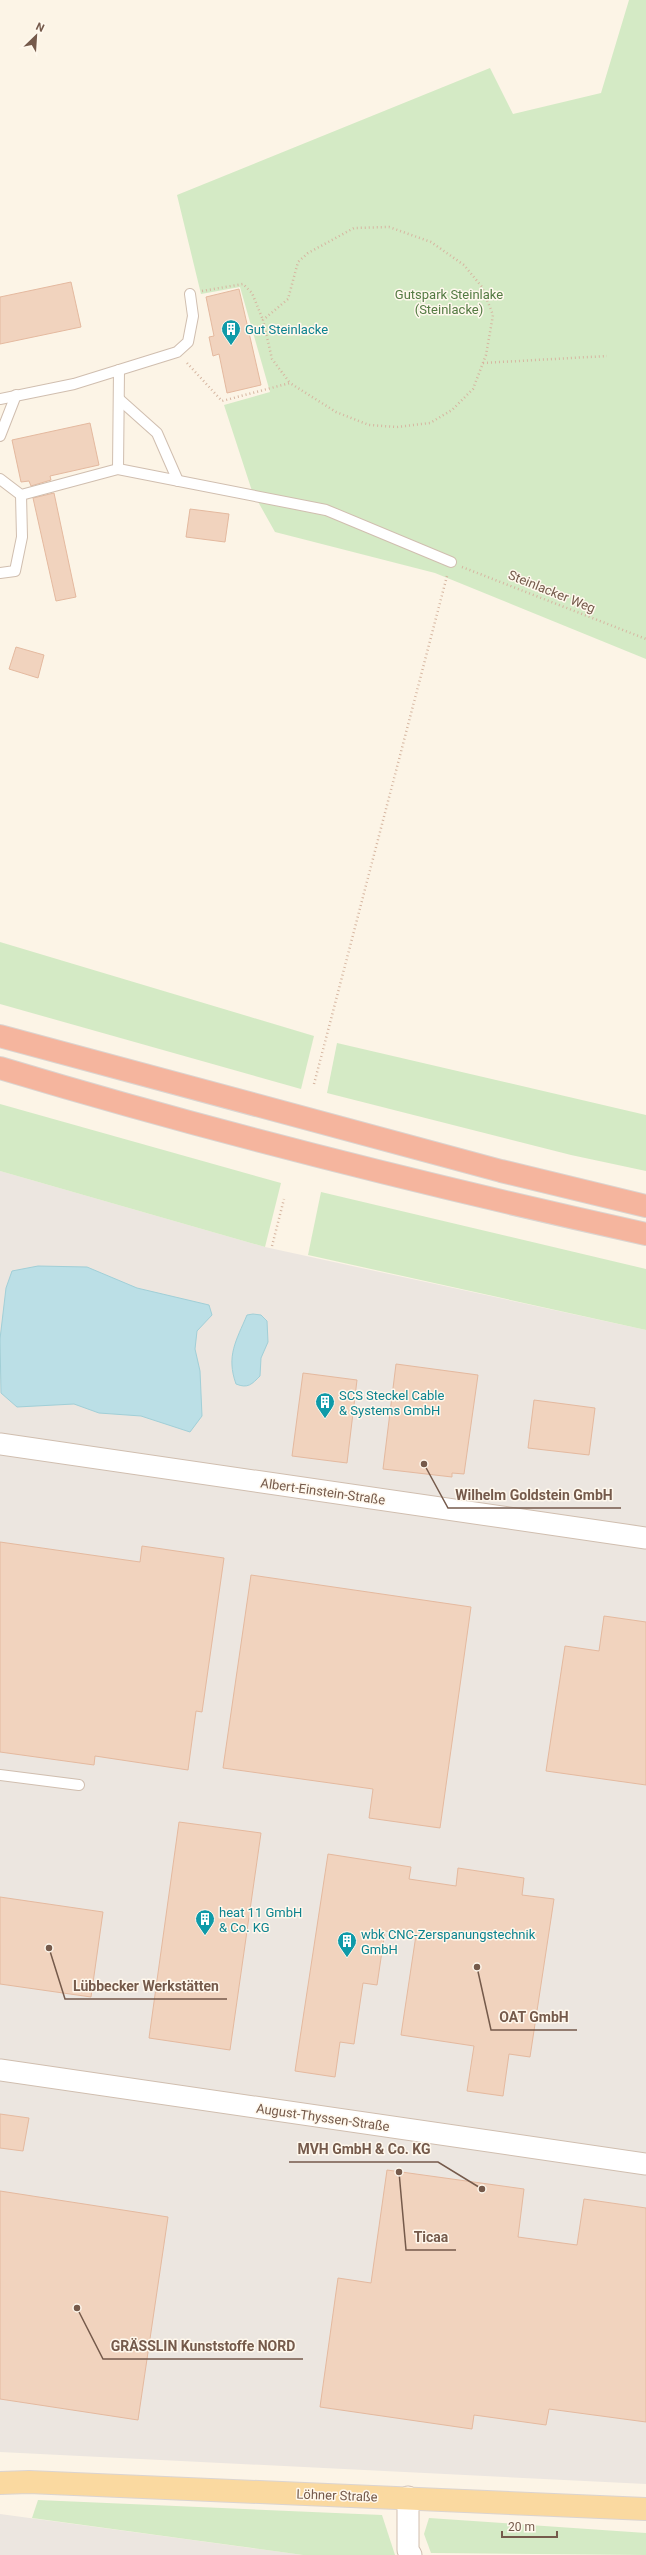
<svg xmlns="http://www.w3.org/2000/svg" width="646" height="2555" font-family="Roboto,sans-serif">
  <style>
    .industrial { fill: #ece6e0 }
    .green { fill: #d4eac5 }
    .water { fill: #bbdfe6; stroke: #a1cfd7 }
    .building { fill: #f1d3be; stroke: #e4b99f }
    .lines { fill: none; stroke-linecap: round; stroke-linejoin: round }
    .lane-casing { stroke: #d0beaf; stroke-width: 12 }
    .street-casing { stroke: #d0beaf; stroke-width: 23 }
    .primary-casing { stroke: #dbd4d0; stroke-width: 24 }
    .highway-casing { stroke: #dbd4d0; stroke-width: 24 }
    .path { stroke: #d6b6a1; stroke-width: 2.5; stroke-dasharray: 1 3; stroke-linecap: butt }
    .lane { stroke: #fff; stroke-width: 10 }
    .street { stroke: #fff; stroke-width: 21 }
    .primary { stroke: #fad9a0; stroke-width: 22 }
    .highway { stroke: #f5b59e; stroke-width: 22 }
    .labels { text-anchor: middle; stroke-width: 3; stroke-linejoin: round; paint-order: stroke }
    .park-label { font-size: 13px; fill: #547b43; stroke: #fff8ed }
    .culture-label { font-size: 13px; fill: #0d838f; stroke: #fff8ed; text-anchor: start }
    .street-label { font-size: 13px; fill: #755a4b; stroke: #fff8ed }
    .leader { fill: none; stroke: #755a4b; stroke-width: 1.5 }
    .callout-dot { fill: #755a4b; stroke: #fff8ed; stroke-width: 1.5 }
    .callout-label { font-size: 14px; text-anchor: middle; font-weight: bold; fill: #755a4b; stroke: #fff8ed; stroke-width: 3; stroke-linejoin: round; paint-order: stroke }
  </style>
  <rect width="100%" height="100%" fill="#fcf4e6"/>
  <g class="industrial">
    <polygon points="0,1171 265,1247 646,1330 646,2484 0,2452"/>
    <polygon points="0,2514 303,2555 0,2555"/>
  </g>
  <g class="green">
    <polygon points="629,0 646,0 646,659 435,573 275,532 252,491 224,405 270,392 240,287 201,294 177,195 490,68 513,114 601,93"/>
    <polygon points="0,942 314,1036 301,1089 0,1004"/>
    <polygon points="337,1043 646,1115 646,1171 571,1155 327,1093"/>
    <polygon points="0,1104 281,1183 265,1247 0,1171"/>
    <polygon points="321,1192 646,1269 646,1330 308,1255"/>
    <polygon points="38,2500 382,2515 395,2555 303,2555 32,2518"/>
    <polygon points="429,2518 646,2533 646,2555 431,2553 424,2534"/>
  </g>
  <g class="water">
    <polygon points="38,1266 87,1267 137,1288 209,1305 212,1315 197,1331 195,1349 200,1371 202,1416 190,1432 141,1416 99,1413 74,1404 17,1407 1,1393 0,1339 6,1288 12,1271"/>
    <path d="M253 1314 261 1315 267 1321 268 1342 261 1358 260 1376C252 1384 248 1389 236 1384 226 1356 236 1341 247 1315Z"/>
  </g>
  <g class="building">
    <polygon points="71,282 81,327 0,344 0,297"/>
    <polygon points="239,289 261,385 227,393 219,354 213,356 209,337 214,336 206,297"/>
    <polygon points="90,423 99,465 50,476 51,480 31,486 29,481 21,482 12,440"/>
    <polygon points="54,493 76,597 56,601 33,498"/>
    <polygon points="190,509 229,514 225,542 186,537"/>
    <polygon points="16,647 44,655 38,678 9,669"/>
    <polygon points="396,1364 478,1375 464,1474 452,1473 452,1477 383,1469"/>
    <polygon points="303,1373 357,1380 347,1463 292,1456"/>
    <polygon points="534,1400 595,1408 589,1455 528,1448"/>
    <polygon points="0,1542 140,1562 142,1546 224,1558 202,1712 196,1711 188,1770 95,1756 94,1765 0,1752"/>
    <polygon points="251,1575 471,1607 440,1828 369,1818 373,1789 223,1768"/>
    <polygon points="604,1616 646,1622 646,1785 546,1771 565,1646 599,1651"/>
    <polygon points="179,1822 261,1833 230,2050 149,2038"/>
    <polygon points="328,1854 411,1867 409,1879 456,1886 458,1868 524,1878 522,1895 554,1899 530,2057 509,2054 503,2096 467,2091 474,2046 401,2035 416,1935 385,1931 377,1985 363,1983 354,2044 340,2042 335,2077 295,2071"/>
    <polygon points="0,1897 103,1912 91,1997 0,1984"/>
    <polygon points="0,2114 29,2118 23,2151 0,2148"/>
    <polygon points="387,2170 524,2189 518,2237 577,2245 584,2199 646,2208 646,2422 549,2409 546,2425 474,2415 472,2429 320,2407 338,2278 371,2283"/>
    <polygon points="0,2191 168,2217 138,2420 0,2399"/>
  </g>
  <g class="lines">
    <g class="lane-casing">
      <g id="lane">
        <polyline points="0,399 74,384 177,352 188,342 193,316 190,294"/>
        <polyline points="120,400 157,433 178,481"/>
        <polyline points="0,436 16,395"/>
        <polyline points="118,469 119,370"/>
        <polyline points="0,479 21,495 118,469 326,510 451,562"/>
        <polyline points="0,573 15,571 22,537 21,495"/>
        <polyline points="0,1775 79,1785"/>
      </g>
    </g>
    <g class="street-casing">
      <g id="street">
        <polyline points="0,1444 646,1538"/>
        <polyline points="0,2070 646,2164"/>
        <polyline points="408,2497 408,2550 411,2555"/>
      </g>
    </g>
    <g class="primary-casing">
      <polyline id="primary" points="0,2483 29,2482 646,2509"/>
    </g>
    <g class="highway-casing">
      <g id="highway">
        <polyline points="0,1036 501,1171 646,1206"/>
        <path d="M0 1068C213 1132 429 1186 646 1234"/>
      </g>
    </g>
    <g class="path">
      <polyline points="202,291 243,284 252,293 263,320"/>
      <polyline points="187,363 222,401 290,383 336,412 369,425 397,427 430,423 452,410 473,389 486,355 493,315 482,287 464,265 431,242 389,227 354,228 308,253 298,262 288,299 263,320 272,359 290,383"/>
      <polyline points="483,363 607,356"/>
      <polyline points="462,567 646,639"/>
      <polyline points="314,1084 447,576"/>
      <polyline points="272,1246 284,1199"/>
    </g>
    <use href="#lane" class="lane"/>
    <use href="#street" class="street"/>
    <use href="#primary" class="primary"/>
    <use href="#highway" class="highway"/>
  </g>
  <defs>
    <g id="building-pin" transform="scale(1)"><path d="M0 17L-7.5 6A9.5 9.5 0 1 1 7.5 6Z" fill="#0f9aa8" stroke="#fff8ed"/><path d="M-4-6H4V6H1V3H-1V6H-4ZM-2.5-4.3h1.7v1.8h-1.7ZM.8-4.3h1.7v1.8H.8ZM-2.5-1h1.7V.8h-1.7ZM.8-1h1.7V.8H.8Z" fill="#fff"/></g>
  </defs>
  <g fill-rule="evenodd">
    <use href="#building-pin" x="231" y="329"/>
    <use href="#building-pin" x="325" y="1402"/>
    <use href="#building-pin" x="205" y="1919"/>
    <use href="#building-pin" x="347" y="1941"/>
  </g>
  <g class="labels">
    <g class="park-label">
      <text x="449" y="299">Gutspark Steinlake<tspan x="449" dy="15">(Steinlacke)</tspan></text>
    </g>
    <g class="culture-label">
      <text x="245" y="334">Gut Steinlacke</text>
      <text x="339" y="1400">SCS Steckel Cable<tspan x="339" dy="15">&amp; Systems GmbH</tspan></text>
      <text x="219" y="1917">heat 11 GmbH<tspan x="219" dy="15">&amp; Co. KG</tspan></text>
      <text x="361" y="1939">wbk CNC-Zerspanungstechnik<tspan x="361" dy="15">GmbH</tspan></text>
    </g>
    <g class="street-label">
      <text transform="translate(552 591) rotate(22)" y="5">Steinlacker Weg</text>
      <text transform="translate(323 1491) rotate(8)" y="5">Albert-Einstein-Straße</text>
      <text transform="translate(323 2117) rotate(8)" y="5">August-Thyssen-Straße</text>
      <text transform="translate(337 2495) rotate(2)" y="5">Löhner Straße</text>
    </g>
  </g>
  <path class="leader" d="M424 1464L448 1508H621M49 1948L65 1999H227M477 1967L491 2030H577M482 2189L438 2162H289M399 2172L406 2250H456M77 2308L103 2359H303"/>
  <g class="callout-dot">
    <circle cx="424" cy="1464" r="4"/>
    <circle cx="49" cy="1948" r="4"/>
    <circle cx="477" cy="1967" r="4"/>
    <circle cx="482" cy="2189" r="4"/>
    <circle cx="399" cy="2172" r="4"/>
    <circle cx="77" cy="2308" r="4"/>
  </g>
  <g class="callout-label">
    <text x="534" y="1500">Wilhelm Goldstein GmbH</text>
    <text x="146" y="1991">Lübbecker Werkstätten</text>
    <text x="534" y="2022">OAT GmbH</text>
    <text x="364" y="2154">MVH GmbH &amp; Co. KG</text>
    <text x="431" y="2242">Ticaa</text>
    <text x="203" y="2351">GRÄSSLIN Kunststoffe NORD</text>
  </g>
  <g transform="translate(36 36) rotate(25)" stroke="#fff8ed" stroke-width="3" paint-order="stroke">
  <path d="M0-3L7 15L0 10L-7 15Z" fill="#755a4b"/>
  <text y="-6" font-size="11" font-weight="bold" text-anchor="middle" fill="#755a4b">N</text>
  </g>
  <path d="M502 2531v6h55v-6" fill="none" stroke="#755a4b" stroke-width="2"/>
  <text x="508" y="2531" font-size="12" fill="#755a4b" stroke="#fff8ed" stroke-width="3" paint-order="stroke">20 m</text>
</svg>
